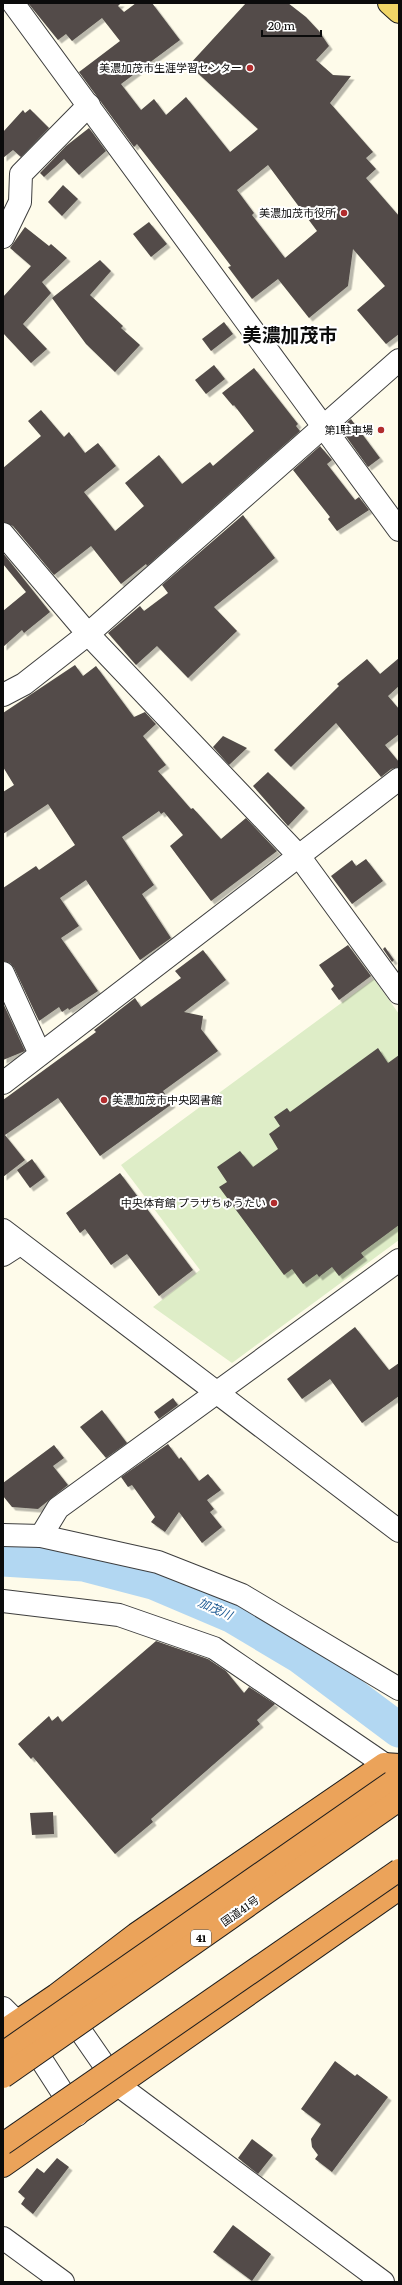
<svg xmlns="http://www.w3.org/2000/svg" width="402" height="2285" font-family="Literata,'Noto Sans JP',serif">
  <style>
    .pitch { fill: #deedc7 }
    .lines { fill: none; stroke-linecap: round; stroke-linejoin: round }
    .river { stroke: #b2d7f2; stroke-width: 35 }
    .building { fill: #524c48; fill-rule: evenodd; filter: url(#shadow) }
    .minor-casing { stroke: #3e3e3e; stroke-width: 24 }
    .major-casing { stroke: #1c1c1c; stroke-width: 24 }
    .highway-casing { stroke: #1c1c1c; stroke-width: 24 }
    .minor { stroke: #fff; stroke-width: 22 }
    .major { stroke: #f0d567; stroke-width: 22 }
    .highway { stroke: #eba35a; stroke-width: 22 }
    .highway-bridge-casing { stroke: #1c1c1c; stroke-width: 24; stroke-linecap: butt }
    .highway-bridge { stroke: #eba35a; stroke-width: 22 }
    .poi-dot { fill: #b12c2d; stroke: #fff; stroke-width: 1.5 }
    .labels { text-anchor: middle; stroke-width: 4; stroke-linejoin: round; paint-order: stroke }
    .shield { fill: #fff; stroke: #545454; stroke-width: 1 }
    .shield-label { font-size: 10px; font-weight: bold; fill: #0b0b0b }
    .poi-label { font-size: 11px; fill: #0b0b0b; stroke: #fff; text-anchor: end }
    .street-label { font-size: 11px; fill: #0b0b0b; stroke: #fff }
    .water-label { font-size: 12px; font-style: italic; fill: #1d5a93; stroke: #fff }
    .town-label { font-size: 19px; font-weight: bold; fill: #0b0b0b; stroke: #fff }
  </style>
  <defs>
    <filter id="shadow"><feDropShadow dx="3.5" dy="3.5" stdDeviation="0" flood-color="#0004"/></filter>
  </defs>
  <rect width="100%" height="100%" fill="#fefbea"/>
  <polygon class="pitch" points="374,979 399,1014 399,1240 232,1363 153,1307 200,1270 121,1165"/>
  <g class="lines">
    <polyline class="river" points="3,1559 84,1564 153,1582 233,1616 300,1656 399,1730"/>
  </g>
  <g class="building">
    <path d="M28 3H121L118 6 124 12 136 3H152L180 40 121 84 141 110 154 99 166 115 186 97 230 152 258 129 189 65 246 3H288L306 17 319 31 329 46 316 60 333 75 351 76 330 103 373 152 366 158 376 169 366 178 399 216V334L386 344 357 310 385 286 353 249 348 286 309 318 278 279 252 299 228 267 231 266 194 217 137 144 134 147 79 72 120 41 102 18 72 41 66 34 58 40ZM268 165 317 231 285 258 252 215 254 213 237 190Z"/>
    <polygon points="30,109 49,128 21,157 13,150 3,158 3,132 23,110 25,113"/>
    <polygon points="89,128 106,151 79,175 64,159 44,177 40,173 66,146"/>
    <polygon points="63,185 78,199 62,216 48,202"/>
    <polygon points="149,222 167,244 151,257 133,234"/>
    <polygon points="25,227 49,246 51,244 67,258 42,282 51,293 23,324 47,349 31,363 3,333 3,297 31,266 10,248"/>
    <polygon points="100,260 111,271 90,295 123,326 121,328 140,345 115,372 86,344 52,298"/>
    <polygon points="224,322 233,334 211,351 202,339"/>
    <polygon points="214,365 225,379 206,394 195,380"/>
    <polygon points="254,368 298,424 296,426 300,431 147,566 146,564 121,584 91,546 54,575 13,526 3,522 3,468 41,436 28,421 41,410 64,437 69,432 85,453 98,443 116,466 84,492 115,531 144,506 125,483 159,455 182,484 210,462 213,466 254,431 234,405 233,406 222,393"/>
    <polygon points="351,419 380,458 368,467 340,428"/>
    <polygon points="320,446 332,460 327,464 355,500 359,497 369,510 337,531 328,519 330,517 293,470"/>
    <polygon points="243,515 275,558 214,607 237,631 188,678 157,646 136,665 108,633 140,606 144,611 168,593 162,585"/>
    <polygon points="3,553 50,612 24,633 22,630 3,647 3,611 26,592 3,564"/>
    <polygon points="399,658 399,686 388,696 399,709 399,734 385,745 399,762 399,767 391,769 381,777 336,723 291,767 274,750 339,686 337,684 367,659 380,674"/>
    <polygon points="75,665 83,676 96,666 134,717 145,712 153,721 156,724 143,736 166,765 158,771 191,809 193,808 221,839 246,818 277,851 211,901 170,846 183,835 164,812 161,814 159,811 122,837 154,885 142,894 171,938 140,960 86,880 60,898 79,926 61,938 98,991 69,1010 68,1008 62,1012 59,1007 39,1021 14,968 10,963 3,961 3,888 36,866 39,870 75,845 48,804 3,834 3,792 14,785 3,767 3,713"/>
    <polygon points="223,736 247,748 229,765 213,747"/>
    <polygon points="268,772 305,808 288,826 253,786"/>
    <polygon points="366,859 383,881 352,904 331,876 352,860 356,866"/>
    <polygon points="348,945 371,976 339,1000 331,989 334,986 319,965"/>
    <polygon points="385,947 394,960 392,962 383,949"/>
    <polygon points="203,950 226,980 184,1012 203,1016 201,1029 218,1051 163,1091 172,1104 100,1156 58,1098 5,1135 25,1160 3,1177 3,1100 96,1032 94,1030 135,998 141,1007 181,978 175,971"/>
    <polygon points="3,1003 25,1051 3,1060"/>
    <polygon points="378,1048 388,1063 399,1055 399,1225 361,1253 364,1257 339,1276 332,1267 319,1277 317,1274 303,1284 292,1269 284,1275 219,1187 227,1182 217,1167 240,1151 253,1167 278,1149 269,1134 280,1126 274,1117 287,1108 290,1112"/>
    <polygon points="32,1159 45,1177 30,1188 17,1170"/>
    <polygon points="120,1173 193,1270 159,1296 127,1254 111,1265 85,1229 80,1233 66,1213"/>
    <polygon points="355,1327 389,1370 399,1363 399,1396 362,1423 330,1379 302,1399 287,1379"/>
    <polygon points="173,1398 178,1405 159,1419 154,1412"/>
    <polygon points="102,1410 127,1443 106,1458 80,1427"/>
    <polygon points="168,1444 179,1459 181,1457 199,1481 208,1474 221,1490 207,1500 214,1509 210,1512 222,1527 202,1543 179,1512 165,1532 151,1522 155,1517 132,1485 128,1487 121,1477"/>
    <polygon points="54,1445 64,1458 53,1466 68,1485 38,1509 12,1507 3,1496 3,1483"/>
    <polygon points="156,1641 208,1659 226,1671 244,1693 249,1687 275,1704 257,1720 260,1724 151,1819 153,1822 115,1854 33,1757 31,1759 18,1744 49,1716 52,1721 58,1716 62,1722"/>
    <polygon points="53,1812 54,1834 32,1835 30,1813"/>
    <polygon points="335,2061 355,2076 357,2074 388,2097 332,2172 315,2159 318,2155 312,2147 311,2139 321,2124 301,2109"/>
    <polygon points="252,2139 273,2155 258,2174 238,2158"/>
    <polygon points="57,2158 69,2167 33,2214 21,2204 25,2198 18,2192 37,2168 44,2173"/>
    <polygon points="233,2225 271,2254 252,2281 213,2252"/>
  </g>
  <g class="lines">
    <g class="minor-casing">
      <g id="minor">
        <polyline points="13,3 399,530"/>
        <polyline points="3,237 20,202 21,174 89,105"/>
        <polyline points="3,534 88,634 299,856 399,993"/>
        <polyline points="3,695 24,684 88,634 399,360"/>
        <polyline points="3,973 40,1054"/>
        <polyline points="3,1083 399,779"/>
        <polyline points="3,1230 399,1531"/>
        <polyline points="3,1255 20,1244"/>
        <polyline points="3,1535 41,1536 158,1562 242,1595 399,1689"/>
        <polyline points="41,1536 58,1508 399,1260"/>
        <polyline points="3,1601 119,1615 214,1648 384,1764"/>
        <polyline points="3,2008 17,2022 77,2115"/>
        <polyline points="66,2010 118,2085 383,2282"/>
        <polyline points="3,2238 63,2282"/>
      </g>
    </g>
    <g class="major-casing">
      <polyline id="major" points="389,3 399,12"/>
    </g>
    <g class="highway-casing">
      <g id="highway">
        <polyline points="3,2031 56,1995 136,1934 384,1764 399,1765"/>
        <polyline points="3,2166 399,1889"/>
      </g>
    </g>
    <use href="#minor" class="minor"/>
    <use href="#major" class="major"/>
    <use href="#highway" class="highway"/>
    <g class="highway-bridge-casing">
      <g id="highway-bridge">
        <polyline points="3,2053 392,1782"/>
        <polyline points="3,2077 399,1800"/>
        <polyline points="3,2144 399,1870"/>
      </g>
    </g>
    <use href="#highway-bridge" class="highway-bridge"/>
  </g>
  <g class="poi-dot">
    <circle cx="250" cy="68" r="4"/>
    <circle cx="344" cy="213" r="4"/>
    <circle cx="381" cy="430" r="4"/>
    <circle cx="104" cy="1100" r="4"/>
    <circle cx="274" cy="1203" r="4"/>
  </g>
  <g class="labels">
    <rect class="shield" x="191" y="1930" width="20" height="16" rx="3"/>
    <g class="shield-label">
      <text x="201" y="1942">41</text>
    </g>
    <g class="poi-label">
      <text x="242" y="72">美濃加茂市生涯学習センター</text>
      <text x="336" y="217">美濃加茂市役所</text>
      <text x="373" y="434">第1駐車場</text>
      <text x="112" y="1104" text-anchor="start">美濃加茂市中央図書館</text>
      <text x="266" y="1207">中央体育館 プラザちゅうたい</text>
    </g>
    <g class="street-label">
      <text transform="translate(240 1911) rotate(-35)" y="4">国道41号</text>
    </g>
    <g class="water-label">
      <text transform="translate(215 1609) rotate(24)" y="4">加茂川</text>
    </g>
    <g class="town-label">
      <text x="290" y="342">美濃加茂市</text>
    </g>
  </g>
  <rect width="402" height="2285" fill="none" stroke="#0b0b0b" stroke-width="8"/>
  <path d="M262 30v6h59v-6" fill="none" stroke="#0b0b0b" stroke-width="2"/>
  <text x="268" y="30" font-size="12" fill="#0b0b0b" stroke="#ffffff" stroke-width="3" paint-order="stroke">20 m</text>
</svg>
